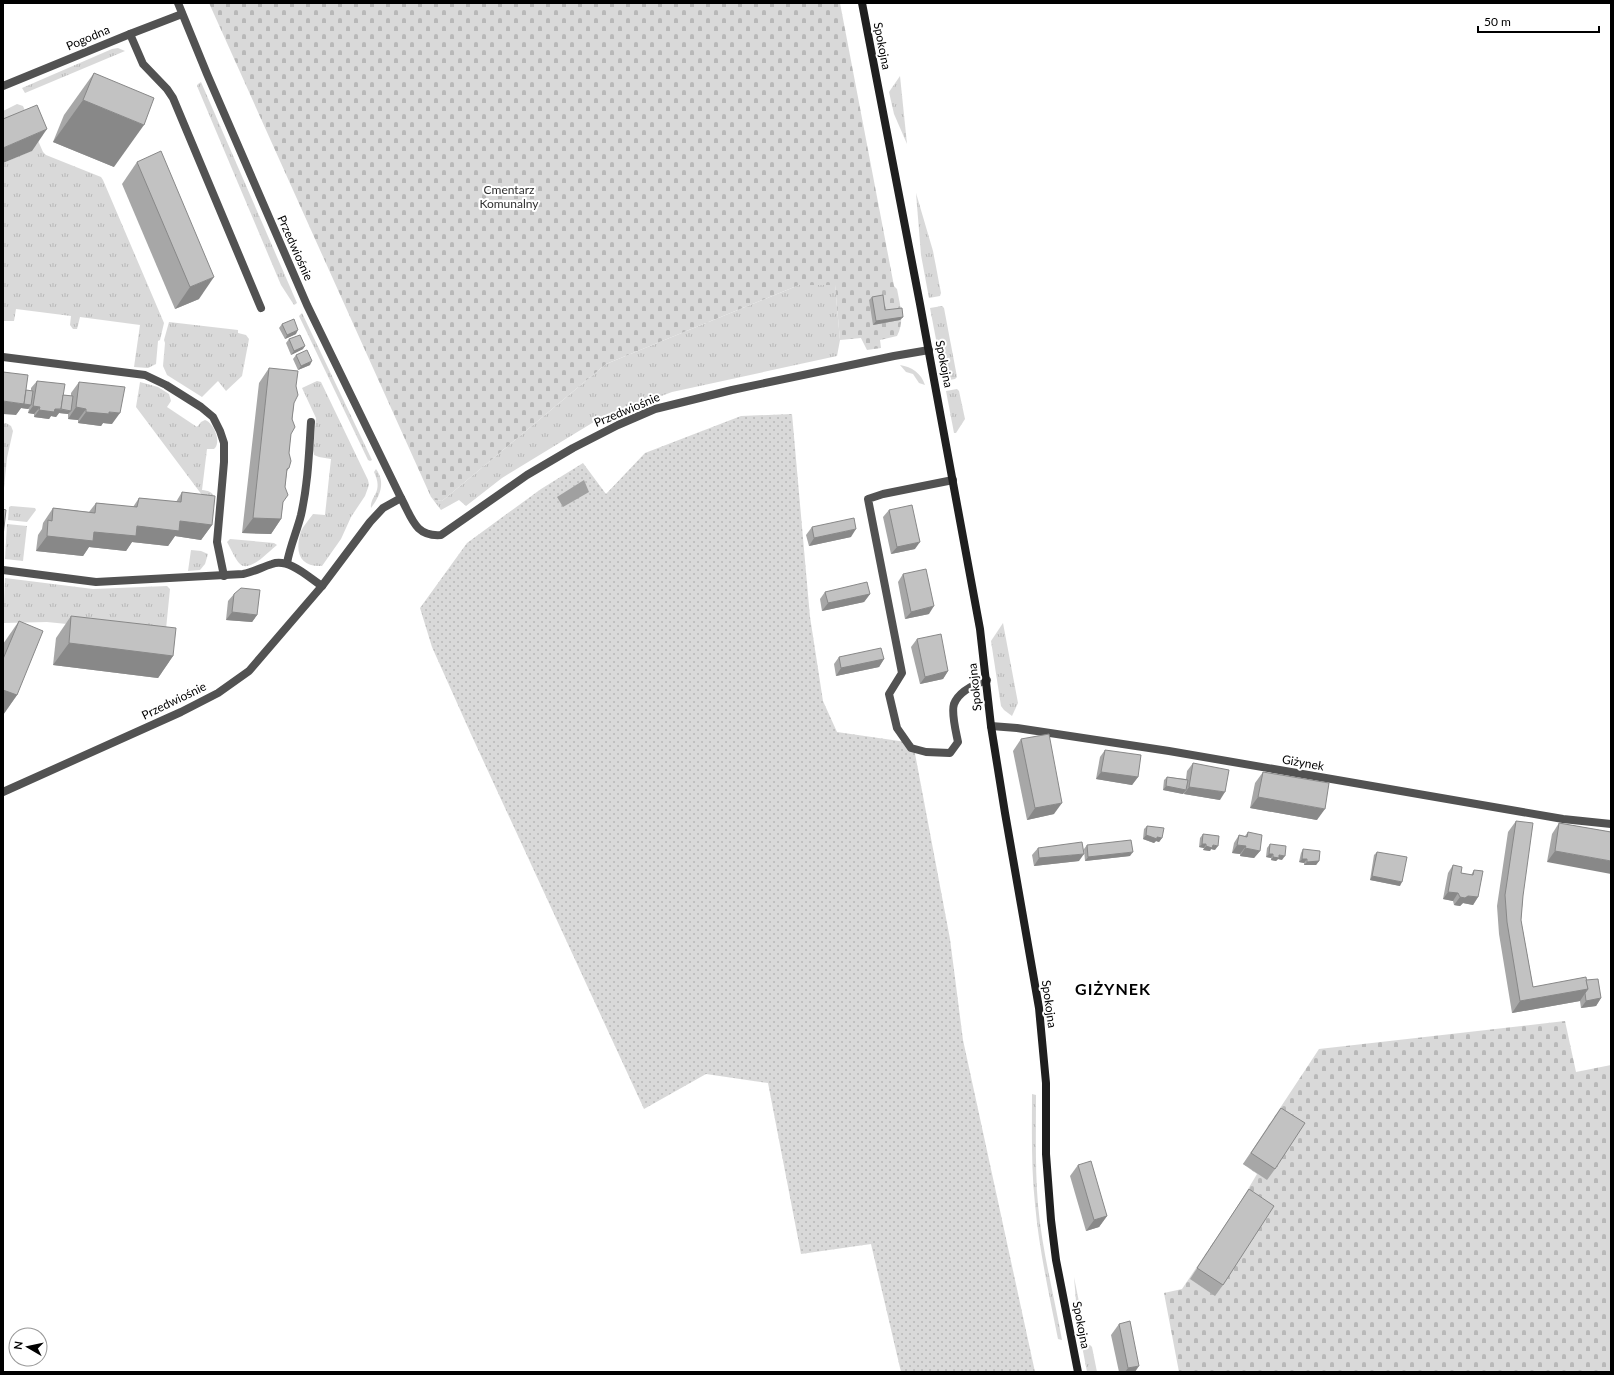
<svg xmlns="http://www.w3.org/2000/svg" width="1614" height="1375" font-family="Lato,sans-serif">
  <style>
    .grass { fill: url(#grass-tufts) }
    .cemetery { fill: url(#cemetery-stones) }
    .garden { fill: url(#garden-dots) }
    .water { fill: #a0a0a0 }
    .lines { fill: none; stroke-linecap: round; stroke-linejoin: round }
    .street { stroke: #525252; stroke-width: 8 }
    .secondary { stroke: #1f1f1f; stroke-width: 8 }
    .wall { fill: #a7a7a7 }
    .shaded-wall { fill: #888 }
    .building { fill: #c2c2c2; stroke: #888 }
    .labels { text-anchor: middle; stroke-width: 4; stroke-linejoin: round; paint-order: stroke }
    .street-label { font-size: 12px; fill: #000; stroke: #fff }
    .park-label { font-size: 12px; fill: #303030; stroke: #fff }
    .district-label { font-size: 16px; font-weight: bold; letter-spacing: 1px; fill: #000; stroke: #fff }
  </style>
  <defs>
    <pattern id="grass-tufts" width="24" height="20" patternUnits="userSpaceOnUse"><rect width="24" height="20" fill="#d9d9d9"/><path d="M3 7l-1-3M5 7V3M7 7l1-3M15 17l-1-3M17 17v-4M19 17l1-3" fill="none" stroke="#b8b8b8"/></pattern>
    <pattern id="cemetery-stones" width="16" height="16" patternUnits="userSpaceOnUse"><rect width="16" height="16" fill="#d9d9d9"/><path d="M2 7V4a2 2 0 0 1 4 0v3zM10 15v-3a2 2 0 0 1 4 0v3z" fill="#b8b8b8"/></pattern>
    <pattern id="garden-dots" width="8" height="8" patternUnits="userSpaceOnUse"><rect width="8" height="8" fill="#d9d9d9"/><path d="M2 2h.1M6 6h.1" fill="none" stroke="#b8b8b8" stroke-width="1.8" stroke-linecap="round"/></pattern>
  </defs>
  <rect width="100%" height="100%" fill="#fff"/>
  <g class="grass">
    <polygon points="118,48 125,51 25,93 22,88 112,49"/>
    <polygon points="900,76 907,144 894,114 889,92"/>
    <polygon points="201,82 297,303 294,305 281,285 197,86 198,84"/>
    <polygon points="17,104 23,106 43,152 46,155 101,177 103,180 164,323 160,340 158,341 156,364 148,368 134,367 140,325 80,317 77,329 73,329 70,325 71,316 16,309 14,321 3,321 3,163 31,151 3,120 3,111"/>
    <polygon points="916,193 933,251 941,293 940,296 929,298 921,255"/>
    <polygon points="799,285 835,285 840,340 837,356 672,392 597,420 502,478 466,506 459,500 441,510 431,497 435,500 442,501 606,364"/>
    <polygon points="942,306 944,308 957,377 955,379 944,381 930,308"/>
    <polygon points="302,313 372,460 370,461 368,460 299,316"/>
    <polygon points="169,322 238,330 238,333 246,335 249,339 242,376 226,391 218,381 202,397 167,375 163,366 165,343 164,340"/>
    <path d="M900 365C912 367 921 373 925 385L919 383 913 374 906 372Z"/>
    <path d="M317 381 321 382 368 480 369 485 365 496 351 517 341 539 322 566C301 567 295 554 300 535 301 528 309 520 313 514L325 515 331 459 319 457 314 455 313 450 316 418 302 388Z"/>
    <path d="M140 382 158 387 169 394 171 401 167 407 197 427 201 422 205 420C214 423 222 443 214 449H207L202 490C208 491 212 491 214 497L202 495 136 407Z"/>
    <polygon points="957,389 959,391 965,419 956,433 954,433 946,391"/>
    <polygon points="6,423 11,426 13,431 7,458 3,498 3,424"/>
    <path d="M376 469C386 483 380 496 371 508 370 495 384 493 374 472Z"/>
    <polygon points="11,506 35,508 36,510 27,522 8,520 9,507"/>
    <polygon points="7,524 27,526 23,561 5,559"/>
    <path d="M230 539 274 543 277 545C269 551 250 573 240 564 235 559 231 549 227 542Z"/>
    <polygon points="191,550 201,551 208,554 205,564 200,570 188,571"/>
    <polygon points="5,578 93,589 167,586 170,589 166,629 137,631 47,622 3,623"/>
    <polygon points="1003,623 1018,703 1012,716 1004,710 1001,706 991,641"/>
    <path d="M1032 1094 1036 1095C1036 1132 1035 1169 1038 1205 1042 1250 1054 1295 1062 1340L1058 1339C1049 1294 1039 1249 1035 1204 1031 1167 1032 1131 1032 1094Z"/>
    <polygon points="1074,1277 1085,1332 1083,1335 1079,1337"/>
    <polygon points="1090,1345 1092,1347 1097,1372 1087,1372 1082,1346"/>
  </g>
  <g class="cemetery">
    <path d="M209 3H840L894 286 897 289C900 305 905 321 897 336L880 340 881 348 867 350 861 338 840 340 835 285H799L606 364 442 501 435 500 431 497Z"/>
    <polygon points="1565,1021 1576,1072 1611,1065 1611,1372 1179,1372 1164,1293 1182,1289 1241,1201 1257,1174 1243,1164 1319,1049"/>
  </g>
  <polygon class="garden" points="792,414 810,617 823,701 837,732 913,743 950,939 963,1040 1035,1372 901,1372 871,1244 801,1254 768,1083 706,1074 644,1109 470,732 432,647 420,608 467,543 541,489 583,463 606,494 645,453 741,416"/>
  <polygon class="water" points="584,480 589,492 563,507 557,497"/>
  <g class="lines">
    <g class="street">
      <path d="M178 3 207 74 307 305 401 498C412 518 415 537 441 535L527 475 573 448 618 425 655 409 732 390 894 356 929 350"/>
      <polyline points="130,34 143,64 167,89 173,98 261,308"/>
      <polyline points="3,86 130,34 182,14"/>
      <polyline points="3,357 145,375 166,385 201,407 213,417 220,431 224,443 224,462 217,542 224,576"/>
      <path d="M953 480 883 494 868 499 902 673 889 694 897 728 911 748 926 752 950 753 958 742C956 732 951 713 954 704 959 691 975 684 987 680"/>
      <path d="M287 563C290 546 297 531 301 515 308 484 309 453 311 422"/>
      <path d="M3 570 96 582 243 574C254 572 262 567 272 564 289 558 308 577 322 586"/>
      <polyline points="991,726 1017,728 1169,751 1563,819 1611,824"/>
      <polyline points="3,792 181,712 218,693 249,671 322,586 370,522 383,508 401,498"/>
    </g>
    <polyline class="secondary" points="862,3 920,304 980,629 991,726 1005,813 1039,1008 1046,1083 1046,1154 1051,1220 1056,1260 1078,1372"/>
  </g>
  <g class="wall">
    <polygon points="94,73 114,167 53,142 64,115"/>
    <polygon points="137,162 199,299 175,309 122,184"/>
    <polygon points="872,297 885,310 903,317 900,320 873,325 869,300"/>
    <polygon points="282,324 296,334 285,339 279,328"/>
    <polygon points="289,339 303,349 291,355 286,343"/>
    <polygon points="296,355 310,365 298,370 293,359"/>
    <polygon points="269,368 294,403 289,453 289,468 287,471 281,519 271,534 242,533 259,383"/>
    <polygon points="37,381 63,395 71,396 71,393 79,382 112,424 103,423 101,426 78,423 78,420 68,419 68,414 59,413 56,417 51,416 49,419 34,417 34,414 28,413 29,409 21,408 16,415 26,390 31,391 31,388"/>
    <polygon points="182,492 212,525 201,540 175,536 168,546 132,542 126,551 89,547 83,556 36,551 38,535 42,529 43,523 53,508 89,512 96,503 133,507 139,498 176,502"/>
    <polygon points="889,510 915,549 891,554 883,517"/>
    <polygon points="812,527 851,537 809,546 806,535"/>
    <polygon points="903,574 929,614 905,619 898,582"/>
    <polygon points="825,592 870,594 864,602 822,611 820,599"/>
    <polygon points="234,594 257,615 252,622 226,620 228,601"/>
    <polygon points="71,616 173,656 158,678 53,665 56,638"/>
    <polygon points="19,621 17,695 3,715 3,644"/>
    <polygon points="917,639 948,671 943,679 920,684 911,647"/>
    <polygon points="839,657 884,659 879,667 836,676 834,664"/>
    <polygon points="1021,739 1054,814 1027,820 1013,751"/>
    <polygon points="1105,750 1138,777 1132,785 1096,779 1100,757"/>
    <polygon points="1193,763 1220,800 1184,794 1184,793 1183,794 1163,790 1164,780 1167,777 1186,779 1187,771"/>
    <polygon points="1263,772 1317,820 1250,808 1255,783"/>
    <polygon points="1516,821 1523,896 1521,920 1533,987 1586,980 1601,998 1596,1006 1581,1008 1580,1001 1512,1013 1499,934 1497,906 1508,832"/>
    <polygon points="1559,823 1611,832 1547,862 1552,834"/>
    <polygon points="1147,826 1162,838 1159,842 1156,841 1154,843 1143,839 1144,829"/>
    <polygon points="1248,832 1260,851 1254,858 1240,856 1240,854 1232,853 1234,843 1239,835 1245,836"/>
    <polygon points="1203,834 1215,850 1211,849 1210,851 1203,850 1204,848 1199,847 1200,838"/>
    <polygon points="1270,844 1282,860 1278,859 1276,861 1271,860 1271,858 1266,857 1267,848"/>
    <polygon points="1087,845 1130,856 1085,861 1084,849"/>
    <polygon points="1038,848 1079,861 1034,866 1032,855"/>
    <polygon points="1303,849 1319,861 1316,865 1304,865 1304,863 1299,862 1301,853"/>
    <polygon points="1377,852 1400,886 1370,880 1374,855"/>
    <polygon points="1453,865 1461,873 1471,875 1474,870 1478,897 1473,905 1463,903 1460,906 1454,905 1453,901 1443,899 1448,873"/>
    <polygon points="1281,1108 1275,1169 1267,1180 1243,1164"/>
    <polygon points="1078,1165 1107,1216 1099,1227 1086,1231 1070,1176"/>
    <polygon points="1249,1189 1223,1285 1215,1296 1190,1279"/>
    <polygon points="1119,1324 1135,1372 1119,1372 1111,1335"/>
  </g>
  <g class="shaded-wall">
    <polygon points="83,100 144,125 114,167 53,142"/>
    <polygon points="47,129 32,151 3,163 3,148"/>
    <polygon points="214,277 199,299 175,309 190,287"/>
    <polygon points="903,317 900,320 873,325 876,321"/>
    <polygon points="298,330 296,334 285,339 287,335"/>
    <polygon points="305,346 303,349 291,355 294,351"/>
    <polygon points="312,361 310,365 298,370 301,366"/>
    <polygon points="3,401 31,405 28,409 21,408 16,415 3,414"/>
    <polygon points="33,406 40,407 34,414 28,413"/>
    <polygon points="76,407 86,409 78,420 68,419"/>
    <polygon points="55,409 71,411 68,414 59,413 56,417 51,416 49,419 34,417 39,410"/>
    <polygon points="86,412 109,412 120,413 112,424 103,423 101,426 78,423"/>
    <polygon points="253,518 281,519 271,534 242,533"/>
    <polygon points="180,521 212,525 201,540 175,536 168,546 132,542 126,551 89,547 83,556 36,551 47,536 94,532"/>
    <polygon points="856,529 851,537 809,546 814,538"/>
    <polygon points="920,542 915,549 891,554 897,547"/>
    <polygon points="870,594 864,602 822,611 828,603"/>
    <polygon points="934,606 929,614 905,619 911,612"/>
    <polygon points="232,612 257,615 252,622 226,620"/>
    <polygon points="69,643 173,656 158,678 53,665"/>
    <polygon points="884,659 879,667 836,676 841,668"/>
    <polygon points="948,671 943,679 920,684 925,677"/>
    <polygon points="3,690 17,695 3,715"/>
    <polygon points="1101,772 1138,777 1132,785 1096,779"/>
    <polygon points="1166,786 1186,790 1183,794 1163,790"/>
    <polygon points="1189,787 1225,792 1220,800 1184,794"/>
    <polygon points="1258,797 1325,809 1317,820 1250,808"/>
    <polygon points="1062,803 1054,814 1027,820 1035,808"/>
    <polygon points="1146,835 1157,837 1162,838 1159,842 1156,841 1154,843 1143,839"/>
    <polygon points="1202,844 1206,844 1204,848 1199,847"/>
    <polygon points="1213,845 1218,846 1215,850 1211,849 1210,851 1203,850 1206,846"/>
    <polygon points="1237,845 1246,846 1240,854 1232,853"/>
    <polygon points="1245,848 1260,851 1254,858 1240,856"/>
    <polygon points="1555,851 1611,861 1611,874 1547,862"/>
    <polygon points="1133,852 1130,856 1085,861 1088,857"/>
    <polygon points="1084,854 1079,861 1034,866 1039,858"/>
    <polygon points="1269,854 1273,854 1271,858 1266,857"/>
    <polygon points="1279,855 1285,856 1282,860 1278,859 1276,861 1271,860 1273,857"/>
    <polygon points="1302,859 1307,859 1304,863 1299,862"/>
    <polygon points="1319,861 1316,865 1304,865 1307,862"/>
    <polygon points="1372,876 1402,882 1400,886 1370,880"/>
    <polygon points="1448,892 1458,893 1453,901 1443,899"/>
    <polygon points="1468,896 1478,897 1473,905 1463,903 1460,906 1454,905 1460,897"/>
    <polygon points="1588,989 1580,1001 1512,1013 1520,1001"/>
    <polygon points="1601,998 1596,1006 1581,1008 1586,1001"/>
    <polygon points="1107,1216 1099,1227 1086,1231 1094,1220"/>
    <polygon points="1139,1366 1135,1372 1125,1372 1128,1368"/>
  </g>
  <g class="building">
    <polygon points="94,73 154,98 144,125 83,100"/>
    <polygon points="37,105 47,129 3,148 3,119"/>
    <polygon points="161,151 214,277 190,287 137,162"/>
    <polygon points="883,295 885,310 902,308 903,317 876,321 872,297"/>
    <polygon points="294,319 298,330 287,335 282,324"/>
    <polygon points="300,335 305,346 294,351 289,339"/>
    <polygon points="307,350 312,361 301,366 296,355"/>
    <polygon points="269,368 298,371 296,386 298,395 294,403 292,419 295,427 291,434 289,453 291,461 289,468 287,469 285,487 288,495 283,502 281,519 253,518"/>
    <polygon points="3,372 28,375 24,404 3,401"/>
    <polygon points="37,381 65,384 61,409 55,409 54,412 39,410 40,407 33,406"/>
    <polygon points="79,382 125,387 120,413 109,412 109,414 86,412 86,409 76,407"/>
    <polygon points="26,390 33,391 31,405 24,404"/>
    <polygon points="63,395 73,396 71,411 61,409"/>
    <polygon points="182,492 215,496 212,525 180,521 179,531 137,526 136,536 94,532 93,541 47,536 48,520 52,521 53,508 95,513 96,503 137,507 139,498 181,502"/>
    <polygon points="912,505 920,542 897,547 889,510"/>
    <polygon points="3,509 6,510 3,536"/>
    <polygon points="854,518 856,529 814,538 812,527"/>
    <polygon points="926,569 934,606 911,612 903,574"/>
    <polygon points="867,582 870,594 828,603 825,592"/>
    <polygon points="241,588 260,590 257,615 232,612 234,594"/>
    <polygon points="71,616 176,628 173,656 69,643"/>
    <polygon points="19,621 43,631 17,695 3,690 3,659"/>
    <polygon points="941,634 948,671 925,677 917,639"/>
    <polygon points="881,648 884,659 841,668 839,657"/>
    <polygon points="1049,734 1062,803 1035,808 1021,739"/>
    <polygon points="1105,750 1141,755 1138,777 1101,772"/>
    <polygon points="1193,763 1229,770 1225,792 1189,787"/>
    <polygon points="1263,772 1329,783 1325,809 1258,797"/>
    <polygon points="1167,777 1188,780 1186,790 1166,786"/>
    <polygon points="1516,821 1533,823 1523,896 1521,920 1533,987 1586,977 1588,989 1520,1001 1507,922 1505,895"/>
    <polygon points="1559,823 1611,832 1611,861 1555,851"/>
    <polygon points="1147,826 1164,828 1162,838 1157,837 1157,839 1146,835"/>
    <polygon points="1248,832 1262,835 1260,851 1245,848 1246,846 1237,845 1239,835 1247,837"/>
    <polygon points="1203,834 1219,836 1218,846 1213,845 1212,848 1206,846 1206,844 1202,844"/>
    <polygon points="1131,840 1133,852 1088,857 1087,845"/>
    <polygon points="1082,842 1084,854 1039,858 1038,848"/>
    <polygon points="1270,844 1286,846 1285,856 1279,855 1279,858 1273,857 1273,854 1269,854"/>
    <polygon points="1303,849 1320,851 1319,861 1307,862 1307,859 1302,859"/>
    <polygon points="1377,852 1407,857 1402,882 1372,876"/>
    <polygon points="1453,865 1462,867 1461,873 1473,875 1474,870 1483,871 1478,897 1468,896 1465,898 1460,897 1458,893 1448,892"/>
    <polygon points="1598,979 1601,998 1586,1001 1585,993 1588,989 1586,980"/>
    <polygon points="1281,1108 1305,1123 1275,1169 1251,1153"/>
    <polygon points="1091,1161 1107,1216 1094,1220 1078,1165"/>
    <polygon points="1249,1189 1274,1206 1223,1285 1197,1268"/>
    <polygon points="1130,1321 1139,1366 1128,1368 1119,1324"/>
  </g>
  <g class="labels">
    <g class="street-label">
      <text transform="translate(88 38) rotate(-23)" y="4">Pogodna</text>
      <text transform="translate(882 46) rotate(79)" y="4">Spokojna</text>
      <text transform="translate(295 248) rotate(66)" y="4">Przedwiośnie</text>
      <text transform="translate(944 364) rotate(79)" y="4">Spokojna</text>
      <text transform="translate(627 410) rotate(-23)" y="4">Przedwiośnie</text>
      <text transform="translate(975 687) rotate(-96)" y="4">Spokojna</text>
      <text transform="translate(174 701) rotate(-26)" y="4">Przedwiośnie</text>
      <text transform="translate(1303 763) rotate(10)" y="4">Giżynek</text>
      <text transform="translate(1049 1004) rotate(82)" y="4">Spokojna</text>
      <text transform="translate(1081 1325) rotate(79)" y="4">Spokojna</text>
    </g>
    <g class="park-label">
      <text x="509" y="194">Cmentarz<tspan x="509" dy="14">Komunalny</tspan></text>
    </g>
    <g class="district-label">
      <text x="1113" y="995">GIŻYNEK</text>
    </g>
  </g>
  <rect width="1614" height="1375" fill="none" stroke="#000000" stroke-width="8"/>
  <g transform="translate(28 1347) rotate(279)"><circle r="19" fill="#ffffff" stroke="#999999"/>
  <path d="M0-3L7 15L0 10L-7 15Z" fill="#000000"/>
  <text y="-6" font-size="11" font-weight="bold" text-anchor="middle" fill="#000000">N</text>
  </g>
  <path d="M1478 26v6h121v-6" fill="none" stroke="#000000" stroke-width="2"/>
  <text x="1484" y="26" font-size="12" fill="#000000" stroke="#ffffff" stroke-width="3" paint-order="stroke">50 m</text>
</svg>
